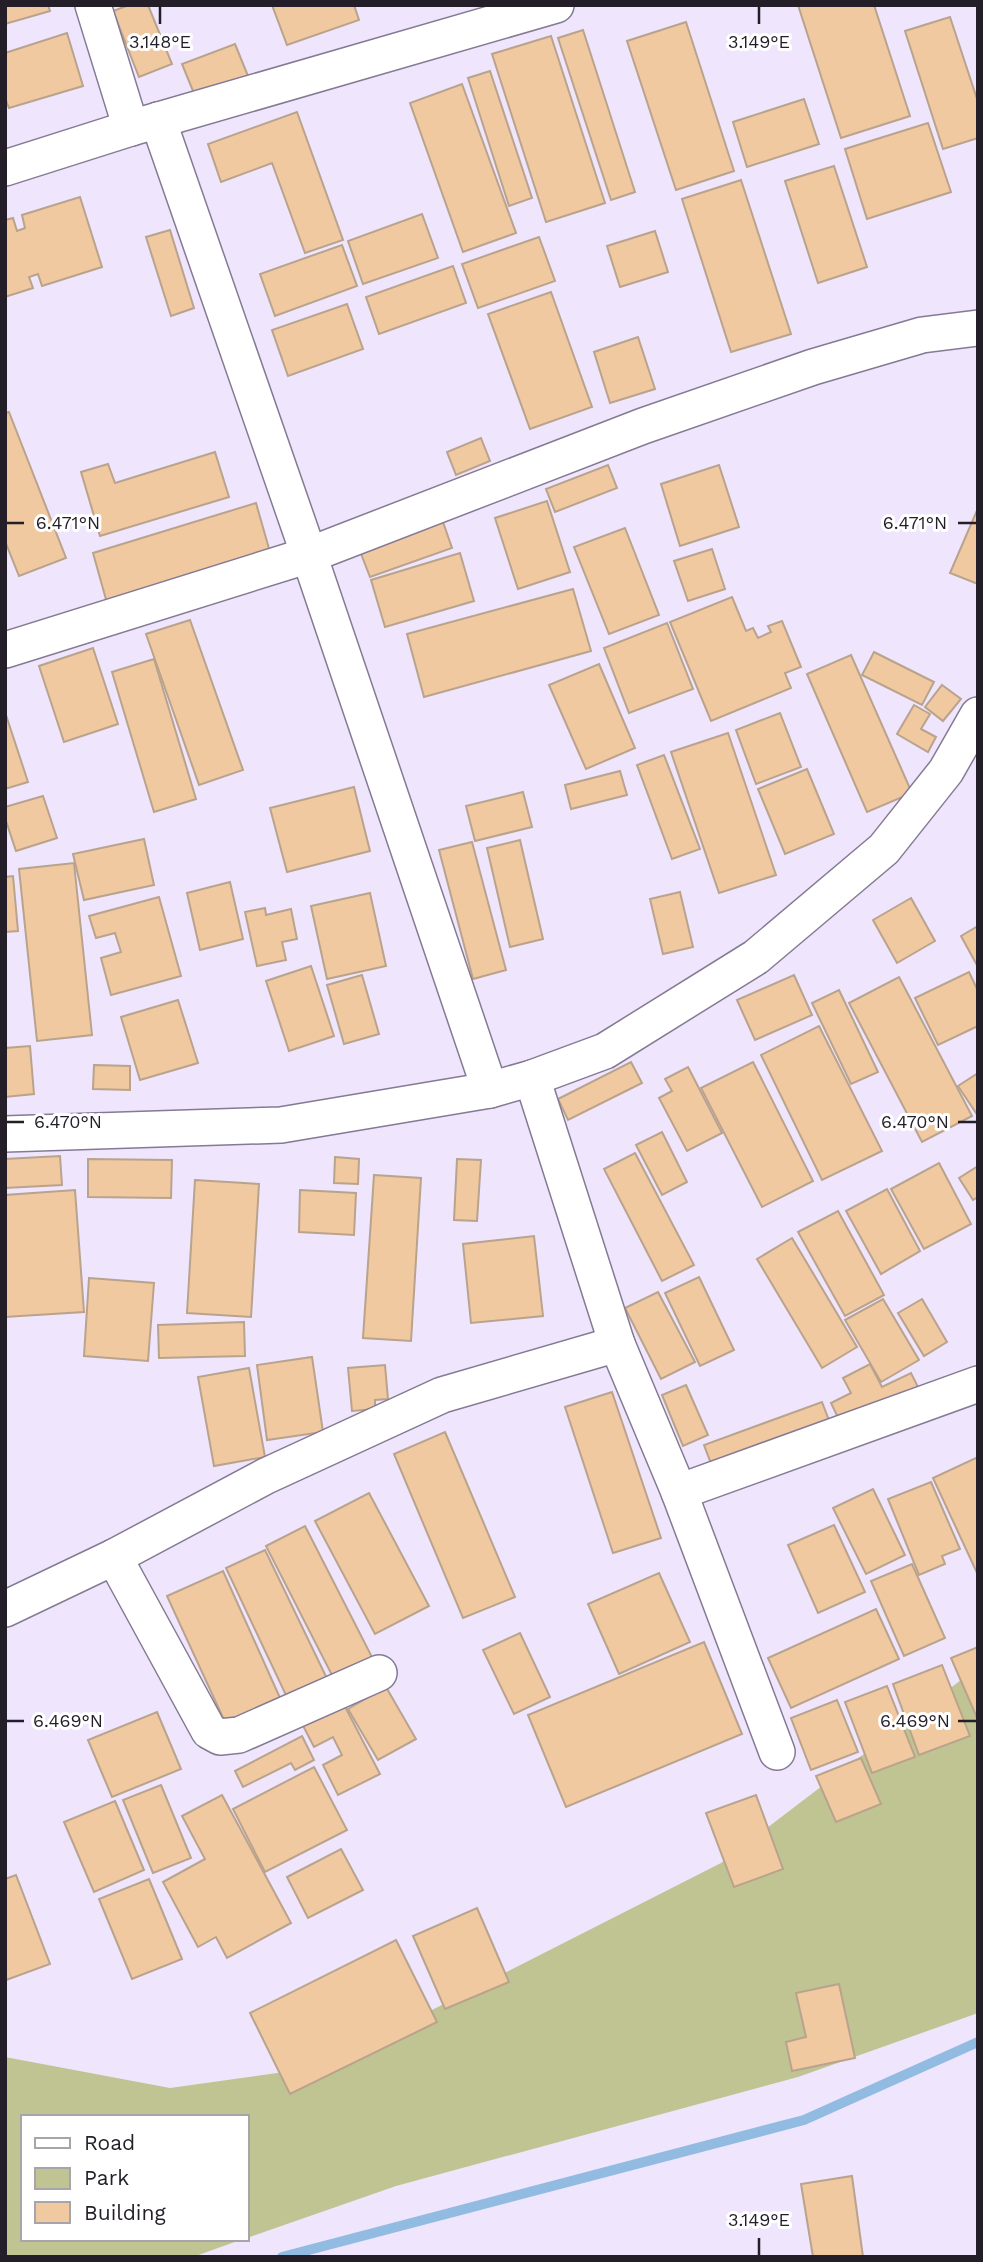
<svg xmlns="http://www.w3.org/2000/svg" width="983" height="2262" font-family="'Work Sans',sans-serif">
  <style>
    .green { fill: #bfc492 }
    .lines { fill: none; stroke-linecap: round; stroke-linejoin: round }
    .stream { stroke: #92bbe2; stroke-width: 10 }
    .building { fill: #f1c9a1; stroke: #b9a38d; stroke-width: 2 }
    .minor-casing { stroke: #857a93; stroke-width: 38 }
    .minor { stroke: #fff; stroke-width: 35 }
    .ticks { fill: none; stroke: #231e28; stroke-width: 2.5 }
    .ticks-label { font-size: 18px; text-anchor: middle; fill: #231e28; stroke: #fff; stroke-width: 6; stroke-linejoin: round; paint-order: stroke }
  </style>
  <rect width="100%" height="100%" fill="#efe5fc"/>
  <polygon class="green" points="978,1667 978,2013 798,2077 396,2186 247,2238 247,2117 23,2117 23,2239 243,2239 193,2257 5,2257 5,2057 170,2088 320,2067 721,1863"/>
  <g class="lines">
    <polyline class="stream" points="282,2257 804,2120 978,2042"/>
  </g>
  <g class="building">
    <polygon points="5,5 48,5 50,11 5,24"/>
    <polygon points="129,5 148,5 172,64 139,77 113,11"/>
    <polygon points="272,5 354,5 359,20 287,45"/>
    <polygon points="798,5 874,5 910,116 841,138"/>
    <polygon points="950,17 978,102 978,138 943,149 905,31"/>
    <polygon points="686,22 734,171 676,190 627,41"/>
    <polygon points="583,30 635,192 611,200 558,38"/>
    <polygon points="67,33 83,86 9,108 5,98 5,53"/>
    <polygon points="551,36 605,203 546,222 492,54"/>
    <polygon points="235,44 248,76 195,96 182,64"/>
    <polygon points="490,71 532,198 509,206 468,78"/>
    <polygon points="462,84 516,233 463,252 410,103"/>
    <polygon points="804,99 819,144 747,167 733,122"/>
    <polygon points="297,112 343,240 305,253 272,163 221,182 208,144"/>
    <polygon points="928,123 951,192 867,219 845,149"/>
    <polygon points="834,166 867,267 818,283 785,181"/>
    <polygon points="741,180 791,334 731,352 682,199"/>
    <polygon points="80,197 102,267 42,286 38,274 29,277 33,288 5,297 5,220 13,218 17,231 25,228 22,215"/>
    <polygon points="422,214 438,258 363,284 348,241"/>
    <polygon points="170,230 194,308 171,316 146,237"/>
    <polygon points="655,231 668,272 620,287 607,246"/>
    <polygon points="539,237 555,281 478,308 462,264"/>
    <polygon points="342,245 357,286 275,316 260,274"/>
    <polygon points="453,266 466,303 379,334 366,297"/>
    <polygon points="551,292 592,407 530,429 488,314"/>
    <polygon points="347,304 363,349 288,376 272,330"/>
    <polygon points="638,337 655,389 610,403 594,352"/>
    <polygon points="9,412 66,558 19,576 5,541 5,413"/>
    <polygon points="481,438 490,461 456,475 447,452"/>
    <polygon points="215,452 229,497 100,536 81,472 108,464 115,483"/>
    <polygon points="608,465 617,488 555,512 546,489"/>
    <polygon points="719,465 739,527 680,546 661,484"/>
    <polygon points="547,501 570,572 518,589 495,518"/>
    <polygon points="256,503 270,552 107,603 93,553"/>
    <polygon points="978,508 978,584 950,573"/>
    <polygon points="443,522 452,548 370,577 360,551"/>
    <polygon points="625,528 659,615 609,634 574,547"/>
    <polygon points="712,549 725,589 688,601 674,561"/>
    <polygon points="460,553 474,601 385,627 371,580"/>
    <polygon points="573,589 591,651 424,697 407,634"/>
    <polygon points="732,597 746,631 753,628 758,638 771,632 768,626 782,621 801,667 785,673 791,688 711,721 670,622"/>
    <polygon points="190,620 243,770 199,785 146,634"/>
    <polygon points="667,623 693,689 629,713 604,648"/>
    <polygon points="93,648 118,724 64,742 39,666"/>
    <polygon points="874,652 934,682 922,705 862,675"/>
    <polygon points="851,655 912,793 867,812 807,674"/>
    <polygon points="154,659 196,799 154,812 112,672"/>
    <polygon points="599,664 635,748 586,769 549,685"/>
    <polygon points="942,685 961,699 943,721 925,707"/>
    <polygon points="914,705 930,714 921,729 936,737 928,752 897,734"/>
    <polygon points="5,712 28,782 5,789"/>
    <polygon points="780,713 801,767 756,784 736,730"/>
    <polygon points="728,733 776,875 719,893 671,752"/>
    <polygon points="664,755 700,849 672,859 637,765"/>
    <polygon points="807,769 834,834 785,854 758,789"/>
    <polygon points="620,771 627,795 571,809 565,785"/>
    <polygon points="354,787 370,851 287,872 270,808"/>
    <polygon points="523,792 532,827 475,841 466,806"/>
    <polygon points="43,796 57,838 16,851 5,818 5,807"/>
    <polygon points="144,839 154,885 84,900 73,854"/>
    <polygon points="520,840 543,939 510,947 487,848"/>
    <polygon points="472,842 506,970 473,979 439,850"/>
    <polygon points="74,863 92,1035 37,1041 19,869"/>
    <polygon points="13,876 18,931 5,932 5,877"/>
    <polygon points="230,882 243,939 200,950 187,893"/>
    <polygon points="680,892 693,947 663,954 650,899"/>
    <polygon points="370,893 386,966 327,979 311,906"/>
    <polygon points="159,897 181,976 111,995 101,958 121,952 115,933 96,938 89,916"/>
    <polygon points="911,898 935,941 897,963 873,920"/>
    <polygon points="265,908 266,915 291,909 297,939 282,942 286,960 257,966 245,912"/>
    <polygon points="978,926 978,967 961,936"/>
    <polygon points="311,966 334,1036 289,1051 266,981"/>
    <polygon points="969,972 978,991 978,1026 938,1045 915,998"/>
    <polygon points="362,975 379,1034 344,1044 327,985"/>
    <polygon points="794,975 812,1015 755,1040 737,1000"/>
    <polygon points="899,977 972,1116 922,1142 849,1003"/>
    <polygon points="839,990 878,1072 851,1084 812,1003"/>
    <polygon points="178,1000 198,1063 140,1080 121,1017"/>
    <polygon points="819,1026 882,1151 822,1180 761,1055"/>
    <polygon points="30,1046 34,1094 5,1097 5,1048"/>
    <polygon points="631,1062 642,1083 568,1120 558,1099"/>
    <polygon points="753,1062 813,1181 762,1207 701,1088"/>
    <polygon points="94,1065 130,1066 130,1090 93,1089"/>
    <polygon points="688,1067 722,1133 687,1151 659,1098 672,1091 665,1079"/>
    <polygon points="978,1073 978,1116 958,1086"/>
    <polygon points="662,1132 687,1182 662,1195 636,1145"/>
    <polygon points="635,1153 694,1265 662,1281 604,1169"/>
    <polygon points="60,1156 62,1185 5,1188 5,1159"/>
    <polygon points="335,1157 359,1159 358,1184 334,1183"/>
    <polygon points="88,1159 172,1160 171,1198 88,1197"/>
    <polygon points="457,1159 481,1160 477,1221 454,1220"/>
    <polygon points="939,1163 971,1224 924,1249 891,1189"/>
    <polygon points="978,1166 978,1197 973,1200 959,1178"/>
    <polygon points="374,1175 421,1178 411,1341 363,1338"/>
    <polygon points="195,1180 259,1184 251,1317 187,1313"/>
    <polygon points="887,1189 920,1251 881,1274 846,1211"/>
    <polygon points="75,1190 84,1312 5,1317 5,1195"/>
    <polygon points="300,1190 356,1193 354,1235 299,1232"/>
    <polygon points="838,1211 884,1295 845,1316 798,1232"/>
    <polygon points="534,1236 543,1316 471,1323 463,1244"/>
    <polygon points="792,1238 857,1347 822,1368 757,1259"/>
    <polygon points="699,1277 734,1350 700,1366 665,1293"/>
    <polygon points="89,1278 154,1283 148,1361 84,1356"/>
    <polygon points="658,1292 695,1362 661,1379 625,1308"/>
    <polygon points="883,1299 919,1360 881,1382 845,1320"/>
    <polygon points="922,1299 947,1342 924,1356 898,1313"/>
    <polygon points="244,1322 245,1356 159,1358 158,1325"/>
    <polygon points="312,1357 323,1432 267,1440 257,1365"/>
    <polygon points="870,1364 882,1387 911,1373 918,1387 842,1426 831,1403 851,1393 843,1378"/>
    <polygon points="385,1365 388,1399 375,1400 375,1409 352,1411 348,1368"/>
    <polygon points="249,1368 265,1457 214,1466 198,1377"/>
    <polygon points="686,1385 708,1435 683,1446 662,1395"/>
    <polygon points="612,1392 661,1538 613,1553 565,1407"/>
    <polygon points="822,1402 833,1431 715,1474 704,1445"/>
    <polygon points="445,1432 515,1597 463,1618 394,1454"/>
    <polygon points="978,1457 978,1575 933,1478"/>
    <polygon points="931,1482 960,1549 942,1556 945,1564 919,1575 888,1499"/>
    <polygon points="873,1489 905,1555 866,1574 833,1508"/>
    <polygon points="369,1493 429,1606 375,1634 315,1521"/>
    <polygon points="834,1525 865,1592 818,1613 788,1545"/>
    <polygon points="305,1526 375,1663 336,1683 266,1546"/>
    <polygon points="265,1550 333,1691 293,1710 226,1568"/>
    <polygon points="912,1564 945,1638 904,1656 871,1581"/>
    <polygon points="223,1571 285,1709 230,1733 167,1596"/>
    <polygon points="659,1573 690,1642 619,1674 588,1604"/>
    <polygon points="876,1609 899,1659 791,1708 768,1658"/>
    <polygon points="520,1633 550,1697 514,1714 483,1650"/>
    <polygon points="704,1642 742,1734 566,1807 528,1715"/>
    <polygon points="978,1647 978,1720 951,1658"/>
    <polygon points="942,1665 970,1736 919,1755 893,1684"/>
    <polygon points="887,1686 915,1757 872,1773 845,1702"/>
    <polygon points="386,1687 416,1739 378,1760 348,1709"/>
    <polygon points="340,1697 380,1774 338,1795 323,1765 342,1755 333,1737 314,1747 299,1718"/>
    <polygon points="837,1700 858,1752 811,1770 791,1718"/>
    <polygon points="157,1712 181,1769 112,1797 88,1740"/>
    <polygon points="302,1736 314,1760 295,1770 291,1763 243,1787 235,1771"/>
    <polygon points="861,1758 881,1804 836,1822 816,1776"/>
    <polygon points="314,1767 347,1830 265,1872 233,1809"/>
    <polygon points="161,1785 191,1858 153,1873 123,1800"/>
    <polygon points="222,1795 291,1923 227,1958 216,1937 198,1947 163,1882 205,1859 182,1816"/>
    <polygon points="756,1795 783,1869 734,1887 706,1813"/>
    <polygon points="115,1801 144,1870 94,1892 64,1822"/>
    <polygon points="341,1849 363,1890 308,1918 287,1877"/>
    <polygon points="16,1875 50,1964 6,1980 5,1879"/>
    <polygon points="149,1879 182,1959 132,1979 99,1899"/>
    <polygon points="477,1908 509,1982 445,2009 413,1936"/>
    <polygon points="396,1940 437,2022 290,2094 250,2013"/>
    <polygon points="839,1984 855,2058 792,2071 786,2042 806,2037 796,1993"/>
    <polygon points="852,2176 863,2257 813,2257 801,2184"/>
  </g>
  <g class="lines">
    <g class="minor-casing">
      <g id="minor">
        <polyline points="93,5 131,128"/>
        <polyline points="158,120 309,555 490,1090"/>
        <polyline points="5,168 131,128 556,5"/>
        <polyline points="5,650 309,555 643,426 813,367 922,335 978,328"/>
        <polyline points="532,1078 617,1344 679,1492 777,1752"/>
        <polyline points="5,1134 281,1125 490,1090 532,1078 605,1051 756,957 884,849 946,771 978,715"/>
        <polyline points="679,1492 978,1384"/>
        <polyline points="114,1557 209,1731 220,1737 239,1735 379,1673"/>
        <polyline points="5,1609 114,1557 266,1476 442,1395 617,1344"/>
      </g>
    </g>
    <use href="#minor" class="minor"/>
  </g>
  <path class="ticks" d="M160 7V24M759 7V24M7 523H24M958 523H976M7 1122H24M958 1122H976M7 1721H24M958 1721H976M759 2238V2255"/>
  <g class="ticks-label">
    <text x="160" y="48">3.148°E</text>
    <text x="759" y="48">3.149°E</text>
    <text x="68" y="529">6.471°N</text>
    <text x="915" y="529">6.471°N</text>
    <text x="68" y="1128">6.470°N</text>
    <text x="915" y="1128">6.470°N</text>
    <text x="68" y="1727">6.469°N</text>
    <text x="915" y="1727">6.469°N</text>
    <text x="759" y="2226">3.149°E</text>
  </g>
  <rect width="983" height="2262" fill="none" stroke="#231e28" stroke-width="14"/>
  <rect x="21" y="2115" width="228" height="126" fill="#ffffff" stroke="#a7a5a9" stroke-width="2"/>
  <rect x="35" y="2138" width="35" height="10" fill="#ffffff" stroke="#a7a5a9" stroke-width="2"/>
  <text x="84" y="2150" font-size="21" fill="#231e28">Road</text>
  <rect x="35" y="2168" width="35" height="21" fill="#bfc492" stroke="#a7a5a9" stroke-width="2"/>
  <text x="84" y="2185" font-size="21" fill="#231e28">Park</text>
  <rect x="35" y="2202" width="35" height="21" fill="#f1c9a1" stroke="#a7a5a9" stroke-width="2"/>
  <text x="84" y="2220" font-size="21" fill="#231e28">Building</text>
</svg>
